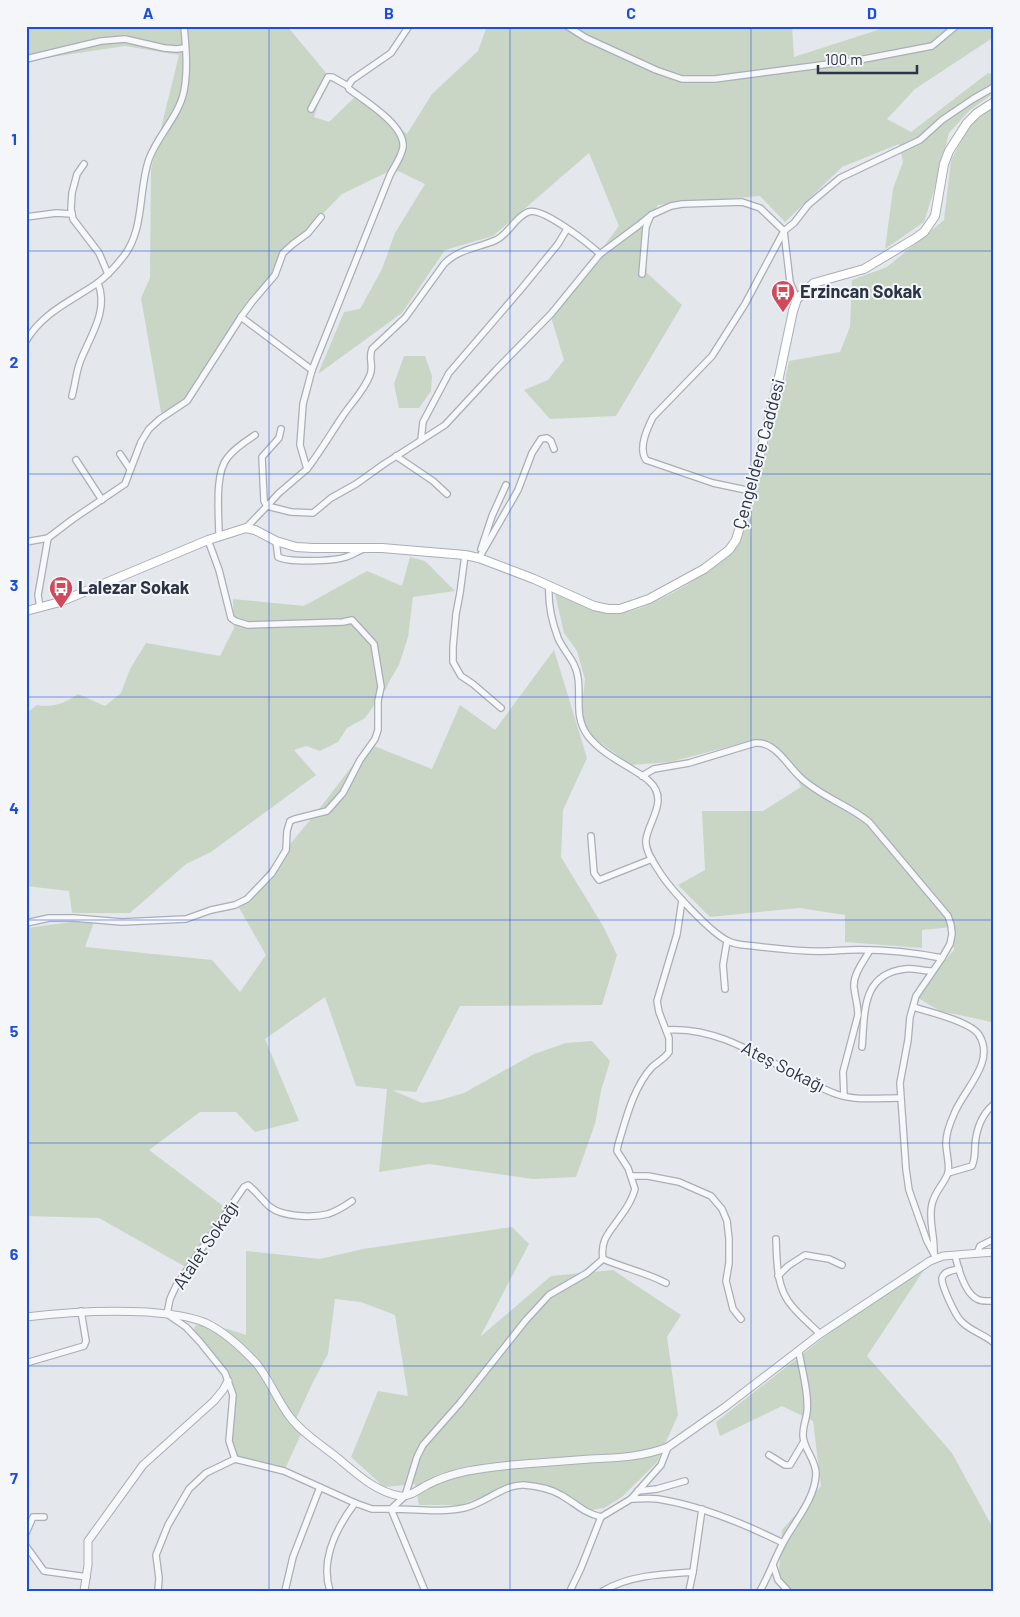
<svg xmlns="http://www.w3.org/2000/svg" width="1020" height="1617" font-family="Barlow,sans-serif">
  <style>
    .green { fill: #c9d6c5 }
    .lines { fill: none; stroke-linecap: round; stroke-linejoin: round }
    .minor-casing { stroke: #a9aeb7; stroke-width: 8 }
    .tertiary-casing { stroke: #a9aeb7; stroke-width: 9 }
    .secondary-casing { stroke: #a9aeb7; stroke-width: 10 }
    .minor { stroke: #f7f8fa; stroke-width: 5.5 }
    .tertiary { stroke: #f7f8fa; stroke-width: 7 }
    .secondary { stroke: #fff; stroke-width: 8 }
    .grid { fill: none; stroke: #1d4ed8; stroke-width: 1; stroke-opacity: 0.55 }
    .labels { text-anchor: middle; stroke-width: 4; stroke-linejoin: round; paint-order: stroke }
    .poi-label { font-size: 18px; font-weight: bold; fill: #2b3445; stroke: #f4f6f9; text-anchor: start }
    .street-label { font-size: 18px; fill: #2b3445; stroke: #f4f6f9 }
    .neatline { fill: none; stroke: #1d4ed8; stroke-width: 2 }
    .grid-label { font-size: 16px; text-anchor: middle; font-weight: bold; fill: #1d4ed8 }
  </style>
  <rect width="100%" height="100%" fill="#e4e7ec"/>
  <g class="green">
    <polygon points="26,26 287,26 327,74 314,117 329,122 357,95 407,134 432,94 478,51 487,26 792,26 794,57 890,26 994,26 994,37 915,89 887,119 911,132 988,73 994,74 994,93 969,111 949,133 936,184 924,222 885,249 893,189 903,162 899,144 842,167 785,222 760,196 658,205 642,232 647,273 682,305 616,416 550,419 524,390 548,380 564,360 551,317 619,226 589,153 493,236 445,250 402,313 318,374 344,312 360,309 382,269 395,233 425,184 394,169 342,194 290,247 188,398 162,418 141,298 150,278 151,169 179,55 125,46 38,59 26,65"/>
    <path d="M994 107V1023L983 1020 940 1011 915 996 954 950 952 927 922 930V948L845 942V915L799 908 710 917 678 885 705 870 702 811H763L801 787 794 770 767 743 758 739 670 762 631 765 590 735 585 727 581 715 585 679 577 651 564 633 555 594C575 602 595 612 617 613 641 615 711 573 729 555 737 548 740 538 744 529L781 399 789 361 840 352 850 327 852 280 887 267 944 220 951 160 970 125Z"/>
    <polygon points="404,356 425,356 432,376 431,391 419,408 399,408 394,384"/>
    <path d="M410 557 425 561 455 591 413 597 408 637 399 665 390 680 386 689 365 718 347 728 338 742 320 751 306 746 294 750 316 775 211 852 186 864 130 913H72L69 891 26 886V712L27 713 37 705C53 708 65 703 78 694L105 706 121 693 130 669 146 643 220 656 234 628 233 599 304 606 367 571 402 586Z"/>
    <polygon points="554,650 587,758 563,810 561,857 603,926 617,955 602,1005 460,1006 416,1092 392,1090 422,1103 440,1100 464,1093 534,1054 566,1043 592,1041 610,1061 601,1091 595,1124 576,1177 533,1179 429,1164 379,1172 387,1089 356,1086 325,997 265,1039 299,1121 255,1132 236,1112 200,1112 149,1150 235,1215 191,1270 99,1218 26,1216 26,928 95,919 85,947 212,960 240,992 266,955 238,906 316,813 369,744 432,769 460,705 495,730"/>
    <polygon points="512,1227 529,1244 480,1337 551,1276 613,1270 681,1315 667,1337 678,1415 657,1462 622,1497 604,1508 591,1510 562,1491 522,1481 460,1505 419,1505 415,1484 384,1487 351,1457 378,1391 408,1396 395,1315 361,1302 335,1299 328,1354 312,1384 296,1419 298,1426 303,1430 284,1471 235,1459 229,1441 233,1382 200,1342 193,1330 196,1325 228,1329 246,1335 246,1251 320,1259 363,1249"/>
    <polygon points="920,1262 926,1267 867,1356 952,1453 994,1530 994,1591 789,1591 778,1585 782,1530 821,1486 813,1421 782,1406 720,1436 716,1422"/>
  </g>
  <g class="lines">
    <g class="minor-casing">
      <g id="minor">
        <polyline points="567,26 586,38 656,70 682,79 715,79 859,60 932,46 956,26"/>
        <polyline points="26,59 101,41 125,39 164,48 176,49 185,48"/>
        <polyline points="311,109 328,77 332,77 348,86"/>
        <polyline points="84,164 77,174 72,193 71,209 73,219 99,253 108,274"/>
        <polyline points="26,217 56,213 72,214"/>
        <polyline points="642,274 646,227 650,217"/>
        <polyline points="241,317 312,370"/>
        <path d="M26 341C42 313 71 301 96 284 106 277 116 266 123 257 145 230 138 190 149 159 158 135 179 116 184 91 188 70 186 48 184 26"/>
        <path d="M72 396C75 385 76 373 80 362 90 336 109 311 98 283"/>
        <path d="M281 429 279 438 262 457 264 501 267 506 279 493 307 469 300 445 303 404 312 370 390 175C394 167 402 156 403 147 405 125 365 101 349 89L348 86 352 80 391 53 409 26"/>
        <polyline points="421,440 423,422 449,373 522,288 558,244 567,229"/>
        <polyline points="120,454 130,469"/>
        <polyline points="396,456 433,481 447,494"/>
        <polyline points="76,460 102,500"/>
        <path d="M307 469C320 452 330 435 342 417 351 403 364 391 370 375 374 366 368 358 372 349L405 318 444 264C458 249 478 248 496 240 509 234 515 217 528 212 542 206 589 244 600 254"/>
        <path d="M751 491 713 483 646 460C638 448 647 429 653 417L712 356 745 304 784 231 794 223 808 205 840 178 920 140 942 120 973 99 994 87"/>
        <polyline points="246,528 267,506 291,512 313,513 331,498 356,484 384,464 445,425 496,370 551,314 600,254 639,225 651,215 671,206 682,204 742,202 760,208 784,231 790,282 797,299"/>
        <path d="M219 536C219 515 214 473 228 457 235 448 246 441 255 435"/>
        <path d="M276 541 278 557C289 563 334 561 346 557 352 555 358 551 364 549"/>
        <polyline points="26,542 48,538 73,519 125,484 141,442 149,429 160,419 187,401 241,317 252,302 275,275 283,253 293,244 308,233 321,217"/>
        <polyline points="481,549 492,516 506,485"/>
        <polyline points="465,555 460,593 456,614 453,647 453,662 461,676 473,684 501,708"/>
        <polyline points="479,558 518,490 532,453 541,439 547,438 551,441 554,449"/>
        <path d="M549 586C548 602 552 622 558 638 564 652 576 661 578 678 581 699 574 717 588 736 599 750 615 759 630 768 636 772 644 776 649 781 670 800 648 821 646 840 645 851 654 863 659 871 669 888 711 933 728 941 735 945 745 945 754 946 778 949 804 952 829 951 835 951 842 950 848 950 879 949 911 952 942 958"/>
        <polyline points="40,608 38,595 48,538"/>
        <path d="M642 776 654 769 689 763 755 743C775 741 787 765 800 777 821 797 847 804 869 822L948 916 951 925 952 934 950 944 942 958 916 996 910 1017 908 1040 900 1083 906 1169 909 1190 927 1241 936 1258"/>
        <polyline points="591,836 594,873 599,880 652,859"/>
        <polyline points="26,923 49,918 74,918 122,922 186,919 211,910 235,905 247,899 272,873 286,850 287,831 290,821 295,819 327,811 343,793 360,760 375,739 378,730 378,701 381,687 374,644 352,620 343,622 248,625 235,621 231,618 219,570 208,540"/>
        <polyline points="725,989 723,965 727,941"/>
        <path d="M913 1007C927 1011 972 1022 979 1035 996 1062 964 1089 954 1114 950 1123 946 1133 946 1143 946 1152 950 1165 948 1173 944 1184 935 1191 932 1204 928 1220 935 1236 934 1253"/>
        <path d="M666 1030C729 1025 780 1073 836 1094 855 1101 879 1098 900 1098"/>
        <path d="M862 1047C865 1013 861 974 905 969 914 968 924 971 932 971"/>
        <path d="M844 1096 843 1072 858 1015C858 1005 855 997 854 987 853 974 864 961 870 950"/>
        <path d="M948 1173 972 1166C975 1159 975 1153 975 1146 976 1130 981 1115 994 1104"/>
        <polyline points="632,1176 648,1176 679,1182 711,1196 722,1209 727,1221 729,1239 729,1263 726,1281 733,1309 741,1319"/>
        <path d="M776 1239C777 1262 776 1288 792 1306 800 1316 811 1325 820 1334"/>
        <polyline points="977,1253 980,1246 994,1239"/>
        <path d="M955 1255C958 1268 965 1293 977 1299 982 1302 988 1301 994 1301"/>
        <path d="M603 1259C600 1239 610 1232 620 1217 627 1208 632 1200 635 1189L628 1168 617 1151 618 1145C626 1119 633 1088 652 1067 658 1062 665 1058 669 1052V1038L659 1012 657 1001 677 934 682 900"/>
        <path d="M603 1259C624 1268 645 1272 666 1283"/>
        <path d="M959 1269C953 1270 944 1271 942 1278 941 1285 955 1315 961 1321 970 1331 984 1334 994 1343"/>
        <polyline points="778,1276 788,1266 805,1255 829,1259 842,1265"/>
        <polyline points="26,1363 84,1346 86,1341 81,1311"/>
        <polyline points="769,1455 785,1465 790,1465 803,1443"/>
        <path d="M235 1459 229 1441 233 1395 225 1373 200 1342 186 1327 167 1314 170 1299 176 1286 244 1187 248 1185C256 1191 262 1200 270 1207 283 1217 313 1218 328 1214 337 1211 345 1206 352 1201"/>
        <polyline points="638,1491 657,1489 685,1481"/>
        <path d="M631 1499C640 1499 649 1498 658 1499 702 1506 743 1523 783 1543"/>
        <polyline points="26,1533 33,1517 44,1517"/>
        <polyline points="26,1546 44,1571 87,1577"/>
        <polyline points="773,1565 778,1580 788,1591"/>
        <polyline points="693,1572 702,1509"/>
        <polyline points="158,1591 159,1578 156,1555 168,1525 189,1489 206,1473 235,1459 284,1471 355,1503 372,1509 391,1509 405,1496 417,1457 423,1445 460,1403 526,1320 549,1295 587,1273 603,1259"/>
        <polyline points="285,1591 293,1557 320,1487"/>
        <path d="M330 1591C320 1560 337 1527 355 1503"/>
        <path d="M425 1591 391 1509C416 1509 440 1513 464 1508 484 1504 504 1484 524 1485 536 1486 551 1489 561 1495 577 1504 582 1512 601 1517"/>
        <polyline points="570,1591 581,1568 601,1517 631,1499 661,1465 668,1447"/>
        <path d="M603 1591C630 1575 663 1574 693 1572L689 1591"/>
        <path d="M760 1591C769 1575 775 1558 783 1543 795 1521 815 1499 816 1474 816 1459 803 1449 803 1435 803 1426 806 1420 807 1412 809 1393 802 1371 799 1352"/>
      </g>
    </g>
    <g class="tertiary-casing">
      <g id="tertiary">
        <path d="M26 1317C66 1312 106 1310 147 1312 167 1314 187 1315 206 1323 225 1332 242 1348 256 1363 270 1380 277 1400 290 1417 303 1434 323 1446 339 1459 357 1474 376 1492 400 1496 410 1497 419 1489 427 1485 453 1471 483 1468 511 1465 538 1463 564 1461 590 1459 617 1458 643 1457 668 1447L725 1407 820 1334 930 1261 943 1256 994 1252"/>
        <polyline points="84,1591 88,1565 88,1541 143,1465 214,1401 223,1390 228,1381"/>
      </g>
    </g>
    <g class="secondary-casing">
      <polyline id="secondary" points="26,611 60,602 208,540 246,528 255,530 276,541 296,547 313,548 382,548 465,555 479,558 534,579 594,606 608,609 620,609 649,599 704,569 729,550 736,540 751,491 779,377 793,311 797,299 814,283 864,269 914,239 924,232 935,216 944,164 949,151 967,123 977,113 994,102"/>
    </g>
    <use href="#minor" class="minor"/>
    <use href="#tertiary" class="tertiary"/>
    <use href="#secondary" class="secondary"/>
  </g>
  <path class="grid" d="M269 26V1591M510 26V1591M751 26V1591M26 251H994M26 474H994M26 697H994M26 920H994M26 1143H994M26 1366H994"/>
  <defs>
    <g id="bus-pin" transform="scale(1.25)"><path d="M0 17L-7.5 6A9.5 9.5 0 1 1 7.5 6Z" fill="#d1495b" stroke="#f4f6f9"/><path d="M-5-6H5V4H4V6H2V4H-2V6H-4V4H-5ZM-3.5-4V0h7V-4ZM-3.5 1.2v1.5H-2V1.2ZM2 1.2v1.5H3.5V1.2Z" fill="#fff"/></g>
  </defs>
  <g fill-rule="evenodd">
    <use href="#bus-pin" x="783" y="292"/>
    <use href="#bus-pin" x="61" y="588"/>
  </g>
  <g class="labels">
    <g class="poi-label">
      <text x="800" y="298">Erzincan Sokak</text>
      <text x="78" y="594">Lalezar Sokak</text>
    </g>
    <g class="street-label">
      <text transform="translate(759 454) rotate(-75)" y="6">Çengeldere Caddesi</text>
      <text transform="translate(783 1067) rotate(27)" y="6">Ateş Sokağı</text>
      <text transform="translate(206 1245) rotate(-56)" y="6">Atalet Sokağı</text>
    </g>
  </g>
  <rect width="1020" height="1617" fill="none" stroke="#f4f6f9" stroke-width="55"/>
  <path d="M818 65v8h99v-8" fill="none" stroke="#2b3445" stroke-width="2.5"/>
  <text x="825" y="65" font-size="15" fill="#2b3445" stroke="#f4f6f9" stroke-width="4" paint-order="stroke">100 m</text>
  <rect x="28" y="28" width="964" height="1562" class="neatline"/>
  <g class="grid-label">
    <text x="148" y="19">A</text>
    <text x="389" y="19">B</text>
    <text x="631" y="19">C</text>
    <text x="872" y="19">D</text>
    <text x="14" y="145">1</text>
    <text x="14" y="368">2</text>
    <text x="14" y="591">3</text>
    <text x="14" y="814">4</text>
    <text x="14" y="1037">5</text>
    <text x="14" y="1260">6</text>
    <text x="14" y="1484">7</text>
  </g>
</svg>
